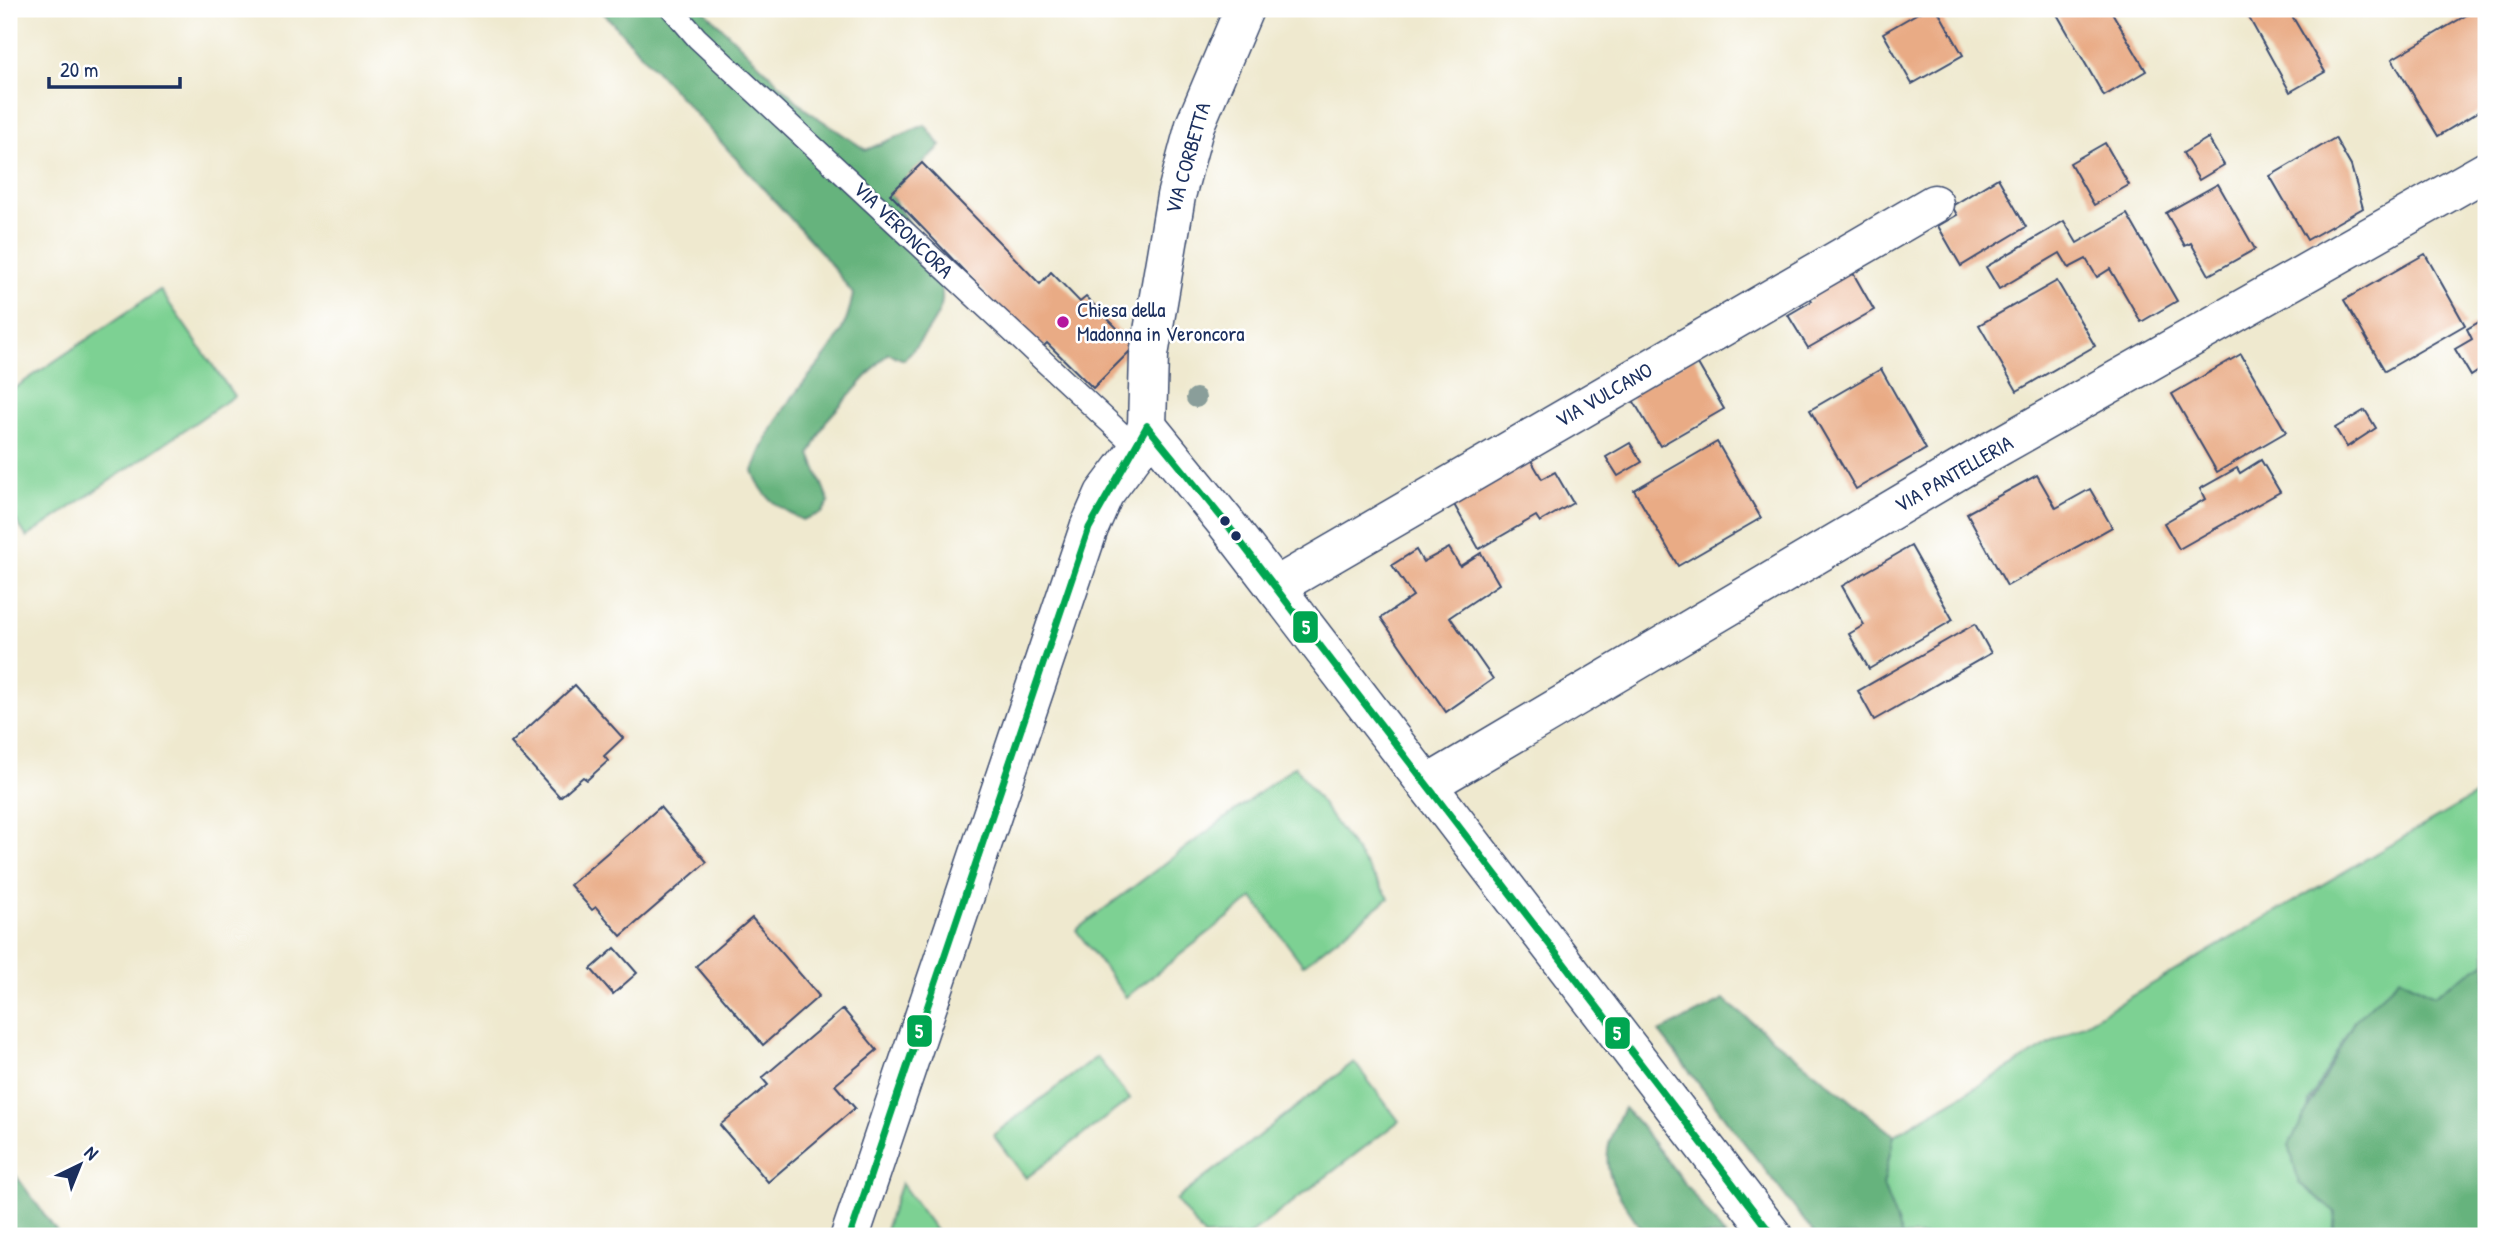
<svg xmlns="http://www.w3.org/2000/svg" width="2495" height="1245" font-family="'Patrick Hand',sans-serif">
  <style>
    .green { fill: #7dd193; stroke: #4c8078; stroke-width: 2 }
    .forest { fill: #66b37d; stroke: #40716e; stroke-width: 2 }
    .building { fill: #e9ab85 }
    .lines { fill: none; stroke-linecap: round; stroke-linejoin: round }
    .lane-casing { stroke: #3b4b6f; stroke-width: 24 }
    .street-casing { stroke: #3b4b6f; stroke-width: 41 }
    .lane { stroke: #fff; stroke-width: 21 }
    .street { stroke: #fff; stroke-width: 38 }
    .bus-1-casing { stroke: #fff; stroke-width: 12 }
    .bus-1 { stroke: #00a651; stroke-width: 7 }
    .tree { fill: #8a9e9a }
    .poi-dot { fill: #b5179e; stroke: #fff; stroke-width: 2.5 }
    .bus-dot { fill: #1b2f5e; stroke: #fff; stroke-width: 2.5 }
    .labels { text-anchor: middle; stroke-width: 5; stroke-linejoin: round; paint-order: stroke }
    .street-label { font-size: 21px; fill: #1b2f5e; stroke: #fff }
    .poi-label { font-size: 21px; fill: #1b2f5e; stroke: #fff; text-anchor: start }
    .line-badge { stroke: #fff; stroke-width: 2.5 }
    .badge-label { font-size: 19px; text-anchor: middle; font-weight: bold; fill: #fff }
  </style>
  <rect width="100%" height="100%" fill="#fff"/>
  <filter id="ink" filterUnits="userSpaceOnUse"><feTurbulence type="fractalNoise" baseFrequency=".0143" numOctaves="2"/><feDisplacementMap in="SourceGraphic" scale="14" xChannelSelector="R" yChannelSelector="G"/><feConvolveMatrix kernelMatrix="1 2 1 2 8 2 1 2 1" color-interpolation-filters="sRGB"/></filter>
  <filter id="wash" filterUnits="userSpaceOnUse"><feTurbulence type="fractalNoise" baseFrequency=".00686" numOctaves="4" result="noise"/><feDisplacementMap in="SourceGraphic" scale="28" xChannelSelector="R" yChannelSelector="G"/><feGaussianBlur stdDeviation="1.57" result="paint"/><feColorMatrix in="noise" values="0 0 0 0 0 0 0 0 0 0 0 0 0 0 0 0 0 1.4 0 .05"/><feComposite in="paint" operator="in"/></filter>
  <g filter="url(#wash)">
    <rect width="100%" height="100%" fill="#efe9cf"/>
    <g class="green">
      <polygon points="160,290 234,396 27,537 9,510 9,392"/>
      <polygon points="1295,766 1389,898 1303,965 1253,898 1126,997 1076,930"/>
      <polygon points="2486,789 2486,962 2434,995 2354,1021 2309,1102 2299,1183 2336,1212 2333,1236 1902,1236 1883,1185 1894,1135"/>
      <polygon points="1097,1057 1130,1099 1026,1178 993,1135"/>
      <polygon points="1354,1062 1399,1121 1248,1236 1204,1236 1176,1200"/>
      <polygon points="901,1183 940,1236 883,1236"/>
    </g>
    <g class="forest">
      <path d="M600 9H703L805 109 866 150 925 125 941 146 890 194C906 222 945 268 942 300 941 318 916 346 904 360L888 353 826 421 810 454 829 502 822 513 802 520C776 505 764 500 753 471 761 449 771 428 785 408 813 365 844 348 853 294L821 252Z"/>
      <polygon points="2486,962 2486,1236 2333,1236 2335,1212 2299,1183 2289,1145 2354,1021 2400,978 2434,995"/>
      <polygon points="1724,1000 1894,1135 1883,1185 1902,1236 1816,1236 1659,1032"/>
      <path d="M1624 1108 1639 1124 1725 1236H1646C1612 1184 1591 1168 1624 1108Z"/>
      <polygon points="9,1166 60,1236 9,1236"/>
    </g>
    <g id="blocks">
      <g class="building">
        <polygon points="1925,9 1937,9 1963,55 1912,84 1883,33"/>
        <polygon points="2054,9 2110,9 2146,71 2104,96"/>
        <polygon points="2261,9 2288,9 2325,72 2290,92 2248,16"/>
        <polygon points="2477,9 2486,11 2486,107 2438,136 2392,59"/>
        <polygon points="2208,138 2224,165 2199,180 2183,153"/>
        <polygon points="2335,138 2351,166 2363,208 2307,240 2270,176"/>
        <polygon points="2105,143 2129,185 2094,205 2070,163"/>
        <polygon points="922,163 1040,284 1051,272 1080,302 1086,297 1135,346 1093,388 1047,343 1040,350 890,194"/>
        <polygon points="1998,178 2026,227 1961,266 1938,226 1957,215 1952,206"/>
        <polygon points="2218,184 2255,249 2209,275 2191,243 2185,246 2166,213"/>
        <polygon points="2127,214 2177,301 2141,322 2110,269 2097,277 2086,259 2069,268 2060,253 1999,289 1986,267 2064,221 2077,243"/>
        <polygon points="2425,254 2465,325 2385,371 2344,300"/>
        <polygon points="1849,266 1874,310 1808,348 1788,315 1812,301 1806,290"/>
        <polygon points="2057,281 2095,346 2017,391 1979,325"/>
        <polygon points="2486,318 2486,366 2471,376 2455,349 2472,339 2467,329"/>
        <polygon points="2241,354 2286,432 2217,472 2172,394"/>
        <polygon points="1694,357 1724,409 1660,446 1630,395"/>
        <polygon points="1881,369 1926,449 1856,489 1810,410"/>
        <polygon points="2365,410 2376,428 2347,447 2335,428"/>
        <polygon points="1717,442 1761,518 1678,566 1634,490"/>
        <polygon points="1630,443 1642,462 1618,476 1606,457"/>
        <polygon points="1525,450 1542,479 1555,472 1573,503 1540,522 1536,516 1479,549 1448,494"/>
        <polygon points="2261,460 2280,492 2179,549 2164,523 2205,499 2200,489 2237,468 2240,473"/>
        <polygon points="2037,475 2056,508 2090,489 2112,527 2007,586 1967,513"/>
        <polygon points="1911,546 1953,620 1869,669 1849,634 1864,625 1842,586"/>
        <polygon points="1449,548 1460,566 1481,553 1499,584 1450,617 1493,679 1446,712 1381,618 1413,596 1392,565 1416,550 1423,562"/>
        <polygon points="1975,624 1991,653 1874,720 1858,691"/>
        <polygon points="575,685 623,738 604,756 608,761 587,780 583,777 560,797 511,743"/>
        <polygon points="660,807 707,862 621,936 596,907 592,910 570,885"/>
        <polygon points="752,918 819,996 763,1045 696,966"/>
        <polygon points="615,948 637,973 613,994 591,969"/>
        <polygon points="843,1009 877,1050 835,1085 855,1108 768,1182 720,1125 768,1085 762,1078"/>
      </g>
    </g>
  </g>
  <g filter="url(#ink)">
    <use href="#blocks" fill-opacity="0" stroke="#3b4b6f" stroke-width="2"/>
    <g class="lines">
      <g class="lane-casing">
        <polyline id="lane" points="672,9 697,38 1138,449"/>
      </g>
      <g class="street-casing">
        <g id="street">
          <polyline points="1147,426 1226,523 1773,1236"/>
          <polyline points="1275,587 1934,204"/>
          <polyline points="1427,785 1986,454 2486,171"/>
          <polyline points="850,1236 1089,528 1104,494 1138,449 1147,426 1149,355 1176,196 1195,125 1244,9"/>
        </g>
      </g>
      <use href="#lane" class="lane"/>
      <use href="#street" class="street"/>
      <g class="bus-1-casing">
        <g id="bus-1">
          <polyline points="1147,426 1226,523 1773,1236"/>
          <polyline points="850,1236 1089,528 1147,426"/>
        </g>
      </g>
      <use href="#bus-1" class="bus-1"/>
    </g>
    <circle class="tree" cx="1196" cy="398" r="10"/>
  </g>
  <circle class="poi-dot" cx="1063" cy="322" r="7"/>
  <g class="bus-dot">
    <circle cx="1225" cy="521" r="6"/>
    <circle cx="1236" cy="536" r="6"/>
  </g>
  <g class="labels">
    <g class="street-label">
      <text transform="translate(1188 158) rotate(-74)" y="7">VIA CORBETTA</text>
      <text transform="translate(903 230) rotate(44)" y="7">VIA VERONCORA</text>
      <text transform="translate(1604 395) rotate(-30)" y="7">VIA VULCANO</text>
      <text transform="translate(1954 474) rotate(-30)" y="7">VIA PANTELLERIA</text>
    </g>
    <g class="poi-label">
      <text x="1077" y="317">Chiesa della<tspan x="1077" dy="24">Madonna in Veroncora</tspan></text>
    </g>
  </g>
  <g class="line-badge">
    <rect x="1292" y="610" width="27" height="34" rx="7" fill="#00a651"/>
    <rect x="906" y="1014" width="27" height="34" rx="7" fill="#00a651"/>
    <rect x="1604" y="1016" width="27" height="34" rx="7" fill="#00a651"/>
  </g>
  <g class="badge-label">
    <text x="1306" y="634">5</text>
    <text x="919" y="1038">5</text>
    <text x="1617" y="1040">5</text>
  </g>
  <rect width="2495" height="1245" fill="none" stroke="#fff" stroke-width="35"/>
  <g transform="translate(80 1165) rotate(43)" stroke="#ffffff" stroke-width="5" paint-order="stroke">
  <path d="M0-5L12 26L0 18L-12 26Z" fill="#1b2f5e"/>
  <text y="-10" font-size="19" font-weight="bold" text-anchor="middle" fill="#1b2f5e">N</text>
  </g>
  <path d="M49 77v10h131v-10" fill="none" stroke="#1b2f5e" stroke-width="3.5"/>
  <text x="60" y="77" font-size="21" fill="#1b2f5e" stroke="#ffffff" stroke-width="5" paint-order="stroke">20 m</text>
</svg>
